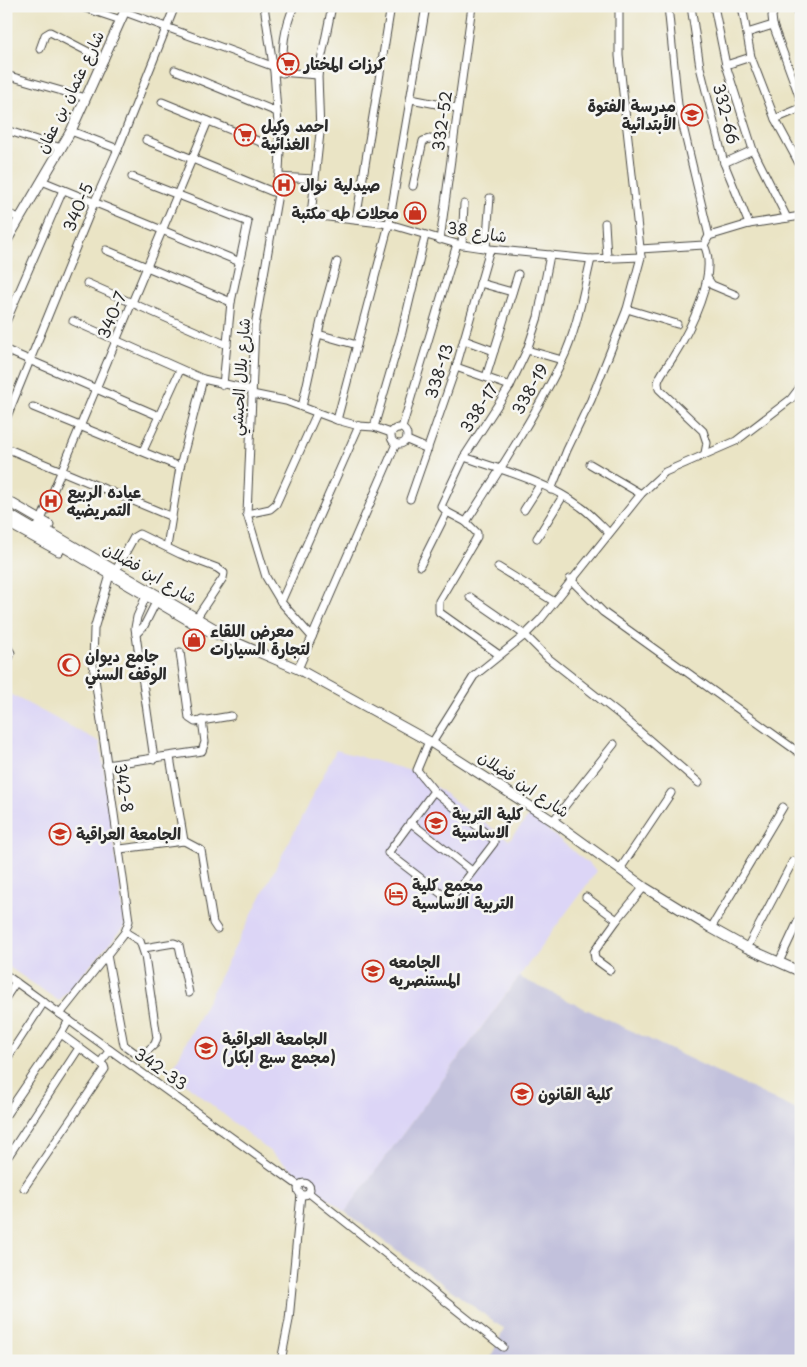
<svg xmlns="http://www.w3.org/2000/svg" width="807" height="1367" font-family="'Playpen Sans','Playpen Sans Arabic',sans-serif">
  <style>
    .built { fill: #dcd5f6 }
    .industrial { fill: #c2c1dc }
    .lines { fill: none; stroke-linecap: round; stroke-linejoin: round }
    .street-casing { stroke: #484742; stroke-width: 9 }
    .secondary-casing { stroke: #484742; stroke-width: 11 }
    .street { stroke: #fff; stroke-width: 7 }
    .secondary { stroke: #fff; stroke-width: 9 }
    .labels { text-anchor: middle; stroke-width: 5; stroke-linejoin: round; paint-order: stroke }
    .poi-label { font-size: 16px; font-weight: bold; fill: #2b2b2b; stroke: #f6f6f2; text-anchor: start }
    .street-label { font-size: 16px; fill: #2b2b2b; stroke: #f6f6f2 }
  </style>
  <rect width="100%" height="100%" fill="#f6f6f2"/>
  <filter id="ink" filterUnits="userSpaceOnUse"><feTurbulence type="fractalNoise" baseFrequency=".02" numOctaves="2"/><feDisplacementMap in="SourceGraphic" scale="10" xChannelSelector="R" yChannelSelector="G"/><feConvolveMatrix kernelMatrix="1 2 1 2 8 2 1 2 1" color-interpolation-filters="sRGB"/></filter>
  <filter id="wash" filterUnits="userSpaceOnUse"><feTurbulence type="fractalNoise" baseFrequency=".0096" numOctaves="4" result="noise"/><feDisplacementMap in="SourceGraphic" scale="20" xChannelSelector="R" yChannelSelector="G"/><feGaussianBlur stdDeviation="1.12" result="paint"/><feColorMatrix in="noise" values="0 0 0 0 0 0 0 0 0 0 0 0 0 0 0 0 0 1.4 0 .05"/><feComposite in="paint" operator="in"/></filter>
  <g filter="url(#wash)">
    <rect width="100%" height="100%" fill="#eae4c5"/>
    <g class="built">
      <polygon points="6,692 100,742 125,926 59,1001 6,965"/>
      <polygon points="336,750 415,772 509,840 530,815 597,871 345,1212 171,1072"/>
    </g>
    <polygon class="industrial" points="519,977 801,1112 801,1361 489,1361 504,1329 345,1212"/>
  </g>
  <g filter="url(#ink)">
    <g class="lines">
      <g class="street-casing">
        <g id="street">
          <polyline points="79,6 121,20"/>
          <polyline points="264,6 274,72 280,150 278,194 255,326 247,514 266,577 281,602 312,637 298,669"/>
          <polyline points="332,6 318,75 320,133 311,215 389,224 457,244 490,249 591,259 641,257"/>
          <polyline points="668,6 678,105 709,236"/>
          <polyline points="691,6 700,67 724,163 749,224"/>
          <polyline points="714,6 726,65 753,150 787,218"/>
          <polyline points="742,6 751,57 775,119 801,167"/>
          <polyline points="776,6 772,16 773,25 801,101"/>
          <polyline points="125,12 272,66"/>
          <polyline points="747,33 773,25"/>
          <polyline points="40,49 45,35 50,32 104,60"/>
          <polyline points="726,65 751,57"/>
          <polyline points="175,70 277,112"/>
          <polyline points="279,72 318,75"/>
          <path d="M283 73C282 48 284 29 294 6"/>
          <polyline points="6,75 86,98"/>
          <polyline points="411,99 457,108"/>
          <polyline points="162,102 280,150"/>
          <polyline points="775,119 801,108"/>
          <polyline points="6,130 61,148"/>
          <polyline points="71,131 118,149"/>
          <polyline points="146,140 278,194"/>
          <polyline points="724,163 753,150"/>
          <polyline points="132,177 248,222 231,302 223,385"/>
          <polyline points="278,177 314,179"/>
          <polyline points="42,181 240,262"/>
          <polyline points="413,186 423,141 429,139 453,143"/>
          <polyline points="6,213 20,218"/>
          <polyline points="356,220 391,6"/>
          <polyline points="605,223 607,258"/>
          <polyline points="440,240 472,6"/>
          <polyline points="462,245 464,204"/>
          <path d="M704 245C719 274 689 332 673 357 668 366 659 374 658 383L659 389 703 431 707 443 705 453"/>
          <polyline points="486,248 490,198"/>
          <polyline points="640,249 704,245 709,236 749,224 801,216"/>
          <polyline points="106,250 231,302"/>
          <polyline points="708,279 712,285 736,295"/>
          <polyline points="87,283 227,345"/>
          <polyline points="480,283 512,292"/>
          <polyline points="627,309 677,324"/>
          <polyline points="73,321 203,379 252,390"/>
          <polyline points="6,322 63,190"/>
          <polyline points="318,334 357,345"/>
          <polyline points="464,340 494,351"/>
          <polyline points="6,350 159,416"/>
          <polyline points="527,350 562,360"/>
          <polyline points="456,367 510,386"/>
          <polyline points="486,377 518,274"/>
          <polyline points="252,394 286,401 337,420 359,426 374,427 391,433"/>
          <polyline points="33,407 180,467"/>
          <polyline points="302,407 322,316 337,262"/>
          <polyline points="6,419 94,203 118,149 175,6"/>
          <polyline points="337,420 389,224 426,6"/>
          <polyline points="374,427 402,332 425,236"/>
          <circle cx="399" cy="436" r="8"/>
          <polyline points="402,428 457,244"/>
          <polyline points="407,440 428,449"/>
          <polyline points="6,448 172,517"/>
          <polyline points="143,451 180,370"/>
          <path d="M464 457C502 470 548 482 581 507 591 514 600 524 609 533"/>
          <polyline points="590,464 641,494"/>
          <polyline points="551,490 567,450 591,400 627,309 641,257 619,56 619,6"/>
          <polyline points="410,499 456,367 490,249"/>
          <polyline points="524,510 540,485"/>
          <polyline points="447,512 466,522 477,533 477,537 439,601 439,612 498,654"/>
          <polyline points="247,514 270,509 276,504 317,413"/>
          <polyline points="41,520 208,121"/>
          <path d="M466 522C500 470 534 417 562 361 577 330 583 293 591 259"/>
          <polyline points="537,538 563,496"/>
          <polyline points="167,547 180,467 203,379"/>
          <polyline points="420,566 447,512 441,506 464,457 510,386 527,350 538,317 550,255"/>
          <polyline points="498,567 553,601"/>
          <polyline points="116,570 134,537 139,534 180,554 217,568 224,573 223,578 197,617"/>
          <polyline points="570,579 603,612 801,754"/>
          <polyline points="146,596 137,617 135,628 154,759"/>
          <polyline points="470,597 525,635 548,658 624,718 699,783"/>
          <polyline points="281,602 359,426"/>
          <polyline points="136,634 144,626 156,602"/>
          <polyline points="312,637 396,444"/>
          <polyline points="6,645 11,653 7,664"/>
          <polyline points="180,652 189,718 195,722 231,716"/>
          <polyline points="429,741 417,770 434,791 494,840 494,843 452,898 448,899 388,853 434,791"/>
          <polyline points="432,743 474,676 525,635 540,620 641,494 665,472 736,441 791,399 801,386"/>
          <polyline points="170,757 184,841"/>
          <polyline points="106,765 202,751 205,742 202,720"/>
          <polyline points="553,821 614,744"/>
          <polyline points="410,822 472,871"/>
          <polyline points="120,849 184,841 201,850 213,923 217,929"/>
          <polyline points="620,869 671,793"/>
          <polyline points="586,897 617,920"/>
          <polyline points="711,928 783,807"/>
          <polyline points="144,948 174,943 179,945 189,993"/>
          <polyline points="747,948 793,861"/>
          <polyline points="107,955 124,1045 135,1053 144,1054 155,1044 157,1038 145,956 140,941 125,932"/>
          <polyline points="779,962 801,915"/>
          <polyline points="610,970 595,959 594,952 617,920 644,887"/>
          <polyline points="6,975 299,1186"/>
          <polyline points="6,997 16,982"/>
          <polyline points="60,1014 125,932 129,921 93,664 94,629 110,575"/>
          <polyline points="61,1034 69,1020"/>
          <polyline points="6,1060 44,1002"/>
          <polyline points="100,1063 110,1050"/>
          <polyline points="6,1115 61,1034 104,1066 105,1069 24,1188"/>
          <polyline points="9,1155 79,1048"/>
          <circle cx="304" cy="1189" r="6"/>
          <polyline points="309,1193 503,1347"/>
          <polyline points="281,1361 289,1320 301,1194"/>
        </g>
      </g>
      <g class="secondary-casing">
        <g id="secondary">
          <polyline points="796,6 801,19"/>
          <polyline points="6,242 71,131 127,6"/>
          <polyline points="6,500 49,525"/>
          <polyline points="6,513 200,627 298,669 432,743 553,821 644,887 711,928 747,948 801,972"/>
          <polyline points="6,522 59,551"/>
          <polyline points="39,526 222,633"/>
        </g>
      </g>
      <use href="#street" class="street"/>
      <use href="#secondary" class="secondary"/>
    </g>
  </g>
  <defs>
    <g id="supermarket-ring" transform="scale(1.125)"><circle r="9.5" fill="#f6f6f2" stroke="#c8321e" stroke-width="1.5"/><path d="M-6-5.5h2.5l.6 2H6L4.5 2H-2.5L-4.4-4H-6ZM-1.5 3.2a1.3 1.3 0 1 0 .1 0ZM3 3.2a1.3 1.3 0 1 0 .1 0Z" fill="#c8321e"/></g>
    <g id="school-ring" transform="scale(1.125)"><circle r="9.5" fill="#f6f6f2" stroke="#c8321e" stroke-width="1.5"/><path d="M0-5L7-2L0 1L-7-2ZM-4 1L0 2.5L4 1V4Q0 6-4 4Z" fill="#c8321e"/></g>
    <g id="hospital-ring" transform="scale(1.125)"><circle r="9.5" fill="#f6f6f2" stroke="#c8321e" stroke-width="1.5"/><path d="M-5-5h3v3.5h4V-5h3V5h-3V1.5h-4V5h-3Z" fill="#c8321e"/></g>
    <g id="shop-ring" transform="scale(1.125)"><circle r="9.5" fill="#f6f6f2" stroke="#c8321e" stroke-width="1.5"/><path d="M-5-2.5h2.3a2.7 3.5 0 0 1 5.4 0H5L5.5 6h-11ZM-1.5-2.5h3a1.5 2.3 0 0 0-3 0Z" fill="#c8321e"/></g>
    <g id="mosque-ring" transform="scale(1.125)"><circle r="9.5" fill="#f6f6f2" stroke="#c8321e" stroke-width="1.5"/><path d="M3.5-4.9A6 6 0 1 0 3.5 4.9A5 5 0 1 1 3.5-4.9Z" fill="#c8321e"/></g>
    <g id="university-ring" transform="scale(1.125)"><circle r="9.5" fill="#f6f6f2" stroke="#c8321e" stroke-width="1.5"/><path d="M0-5L7-2L0 1L-7-2ZM-4 1L0 2.5L4 1V4Q0 6-4 4Z" fill="#c8321e"/></g>
    <g id="hotel-ring" transform="scale(1.125)"><circle r="9.5" fill="#f6f6f2" stroke="#c8321e" stroke-width="1.5"/><path d="M-6-4.5h1.5V1H6V5H4.5V3h-9V5H-6ZM-4 0a1.8 1.8 0 1 1 3.6 0ZM.5 0V-2.5h3Q6-2.5 6 0Z" fill="#c8321e"/></g>
  </defs>
  <g fill-rule="evenodd">
    <use href="#supermarket-ring" x="288" y="64"/>
    <use href="#school-ring" x="692" y="115"/>
    <use href="#supermarket-ring" x="245" y="135"/>
    <use href="#hospital-ring" x="284" y="185"/>
    <use href="#shop-ring" x="415" y="213"/>
    <use href="#hospital-ring" x="51" y="501"/>
    <use href="#shop-ring" x="194" y="640"/>
    <use href="#mosque-ring" x="69" y="665"/>
    <use href="#school-ring" x="436" y="823"/>
    <use href="#university-ring" x="60" y="834"/>
    <use href="#hotel-ring" x="396" y="894"/>
    <use href="#university-ring" x="373" y="971"/>
    <use href="#university-ring" x="206" y="1048"/>
    <use href="#university-ring" x="522" y="1094"/>
  </g>
  <g class="labels">
    <g class="poi-label">
      <text x="304" y="70">كرزات المختار</text>
      <text x="676" y="112" text-anchor="end">مدرسة الفتوة<tspan x="676" dy="18">الأبتدائية</tspan></text>
      <text x="261" y="132">احمد وكيل<tspan x="261" dy="18">الغذائية</tspan></text>
      <text x="300" y="191">صيدلية نوال</text>
      <text x="399" y="219" text-anchor="end">محلات طه مكتبة</text>
      <text x="67" y="498">عياده الربيع<tspan x="67" dy="18">التمريضيه</tspan></text>
      <text x="210" y="637">معرض اللقاء<tspan x="210" dy="18">لتجارة السيارات</tspan></text>
      <text x="85" y="662">جامع ديوان<tspan x="85" dy="18">الوقف السني</tspan></text>
      <text x="452" y="820">كلية التربية<tspan x="452" dy="18">الاساسية</tspan></text>
      <text x="76" y="840">الجامعة العراقية</text>
      <text x="412" y="891">مجمع كلية<tspan x="412" dy="18">التربية الاساسية</tspan></text>
      <text x="389" y="968">الجامعه<tspan x="389" dy="18">المستنصريه</tspan></text>
      <text x="222" y="1045">الجامعة العراقية<tspan x="222" dy="18">(مجمع سبع ابكار)</tspan></text>
      <text x="538" y="1100">كلية القانون</text>
    </g>
    <g class="street-label">
      <text transform="translate(70 92) rotate(-64)" y="6">شارع عثمان بن عفان</text>
      <text transform="translate(726 114) rotate(76)" y="6">332-66</text>
      <text transform="translate(442 121) rotate(-82)" y="6">332-52</text>
      <text transform="translate(78 207) rotate(-67)" y="6">340-5</text>
      <text transform="translate(477 232) rotate(9)" y="6">شارع 38</text>
      <text transform="translate(112 315) rotate(-67)" y="6">340-7</text>
      <text transform="translate(439 371) rotate(-72)" y="6">338-13</text>
      <text transform="translate(240 377) rotate(-86)" y="6">شارع بلال الحبشي</text>
      <text transform="translate(530 389) rotate(-60)" y="6">338-19</text>
      <text transform="translate(479 408) rotate(-57)" y="6">338-17</text>
      <text transform="translate(150 573) rotate(30)" y="6">شارع ابن فضلان</text>
      <text transform="translate(524 784) rotate(34)" y="6">شارع ابن فضلان</text>
      <text transform="translate(124 788) rotate(81)" y="6">342-8</text>
      <text transform="translate(161 1069) rotate(35)" y="6">342-33</text>
    </g>
  </g>
  <rect width="807" height="1367" fill="none" stroke="#f6f6f2" stroke-width="25"/>
</svg>
